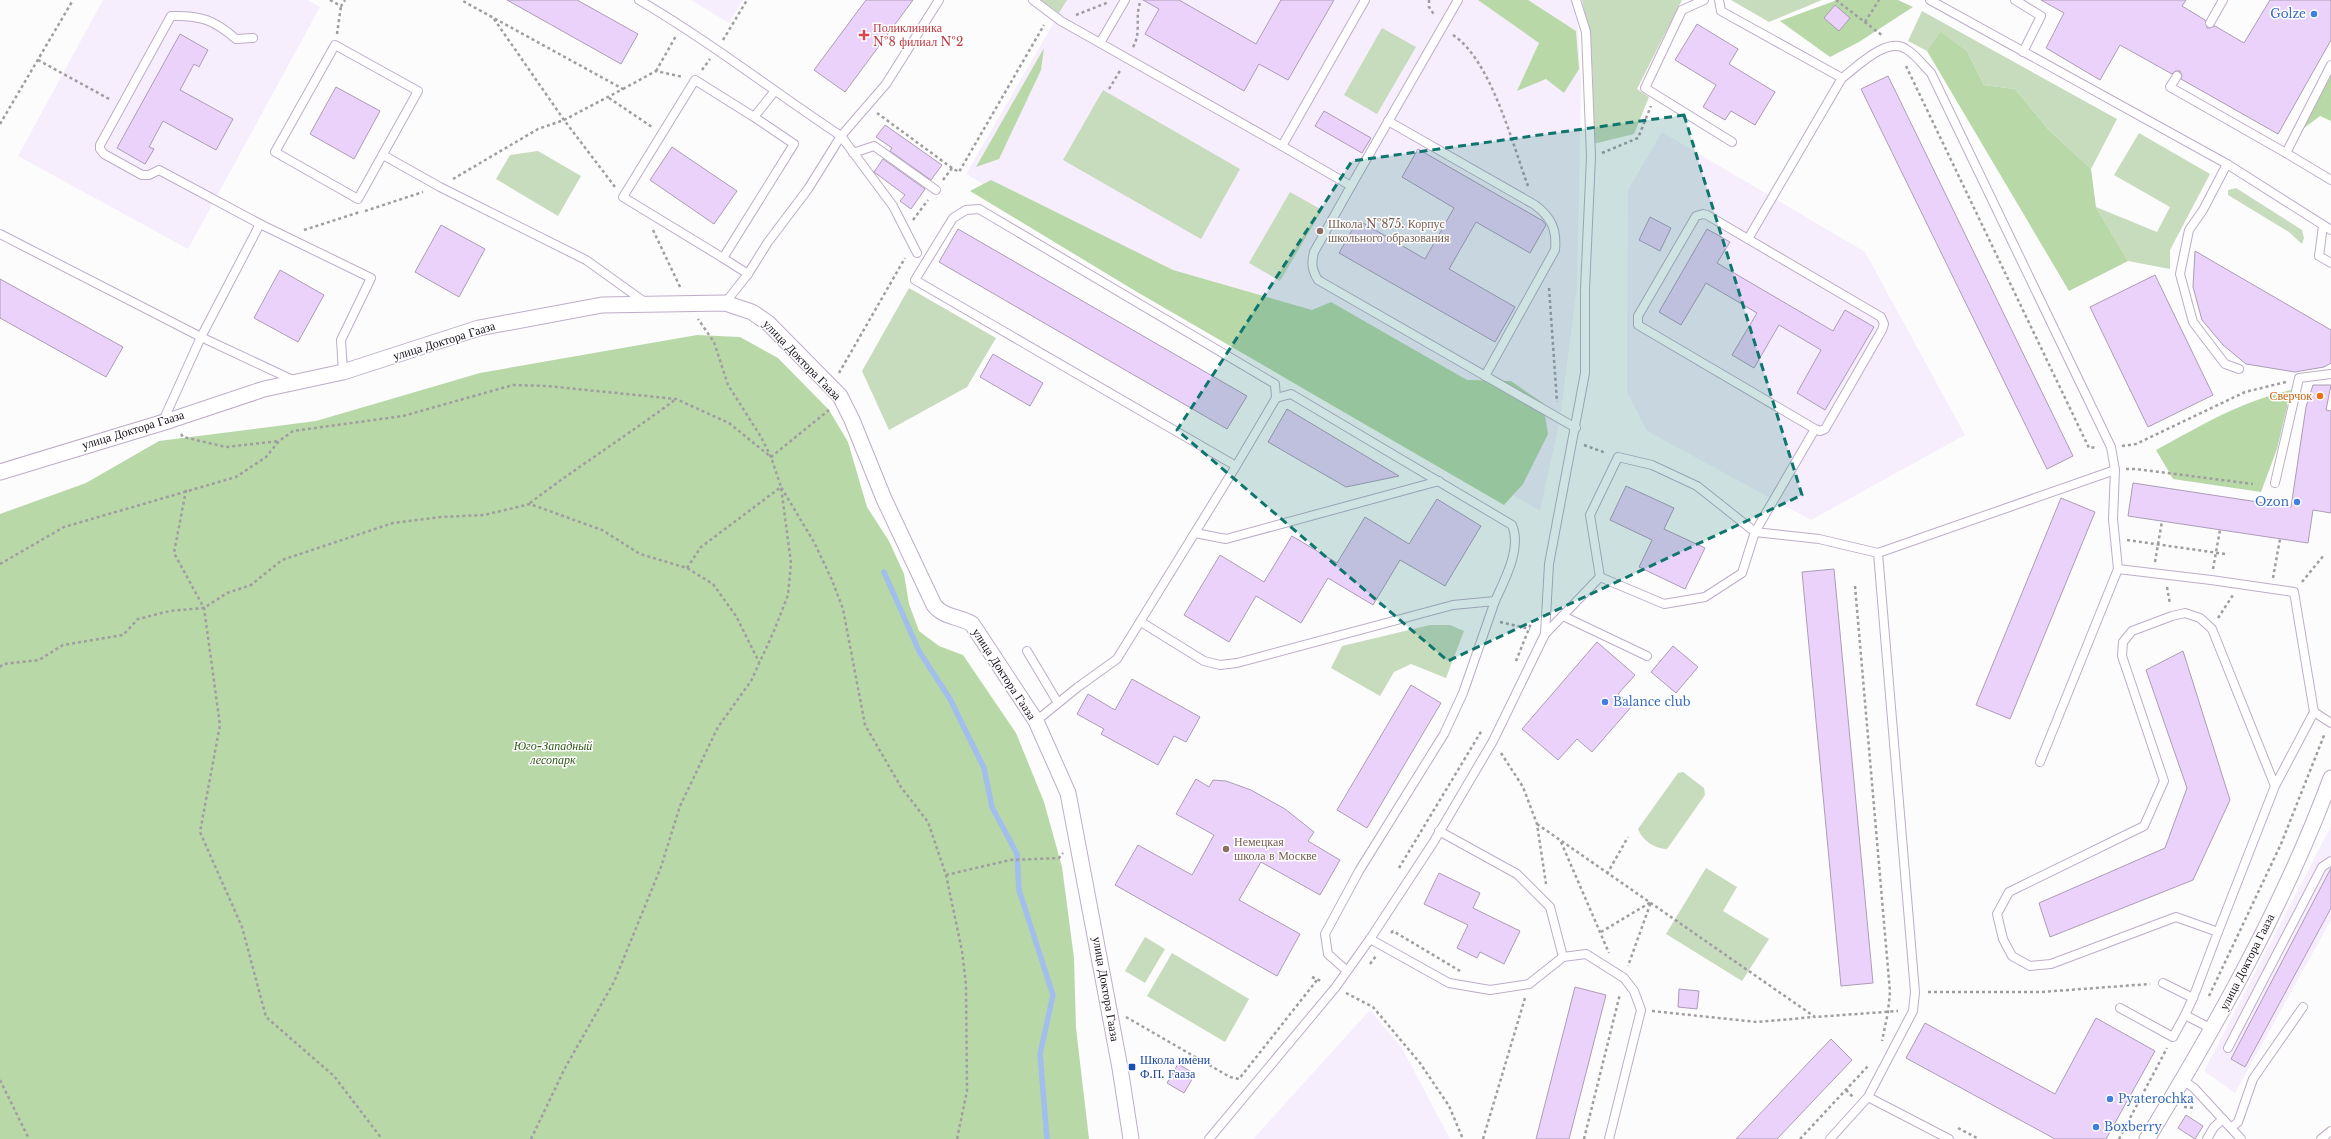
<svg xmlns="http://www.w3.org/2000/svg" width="2331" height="1139" font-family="'Libre Baskerville',serif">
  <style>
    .built { fill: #f6eefc }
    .green { fill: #c7dbbd }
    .forest { fill: #b8d8a8 }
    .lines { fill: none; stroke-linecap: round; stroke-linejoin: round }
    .stream { stroke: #a2beed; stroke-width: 5.5 }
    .building { fill: #ebd2fa; stroke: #ac9cb6 }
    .service-casing { stroke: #bdadc7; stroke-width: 10 }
    .minor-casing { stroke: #bdadc7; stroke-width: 17 }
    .path { stroke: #a09da1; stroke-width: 2.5; stroke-dasharray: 3 3; stroke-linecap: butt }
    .service { stroke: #fff; stroke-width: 8 }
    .minor { stroke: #fff; stroke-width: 15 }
    .marked { fill: #0f766e; fill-opacity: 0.2; stroke: #0f766e; stroke-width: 3; stroke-dasharray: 8 5; stroke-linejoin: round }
    .shop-dot { fill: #3f7fe0; stroke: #fff; stroke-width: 1.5 }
    .health-dot { fill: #e0444e; stroke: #fff; stroke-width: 1.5 }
    .education-dot { fill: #8d6e63; stroke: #fff; stroke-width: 1.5 }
    .food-dot { fill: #e8710a; stroke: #fff; stroke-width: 1.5 }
    .transit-dot { fill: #1a4fb4; stroke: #fff; stroke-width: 1.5 }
    .labels { text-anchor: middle; stroke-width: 3; stroke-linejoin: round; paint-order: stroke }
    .shop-label { font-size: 12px; fill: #366cbe; stroke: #fff; text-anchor: start }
    .health-label { font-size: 12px; fill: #be3a42; stroke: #fff; text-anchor: start }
    .education-label { font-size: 12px; fill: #785e54; stroke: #fff; text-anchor: start }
    .street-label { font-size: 12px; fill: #140e18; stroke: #fff }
    .food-label { font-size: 12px; fill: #c56008; stroke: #fff; text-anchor: end }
    .park-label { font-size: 12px; font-style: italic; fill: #305716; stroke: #fff }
    .transit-label { font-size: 12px; fill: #164399; stroke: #fff; text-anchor: start }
  </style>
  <rect width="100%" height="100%" fill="#fcfcfc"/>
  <g class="built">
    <polygon points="103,0 308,0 320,7 188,249 18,156"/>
    <polygon points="691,0 743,0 729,23"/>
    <polygon points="1067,0 1571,0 1577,19 1581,83 1577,287 1560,419 1540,511 966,174"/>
    <polygon points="1662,132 1865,252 1965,435 1811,520 1647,431 1627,392 1628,190"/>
    <polygon points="2331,826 2331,920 2235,1093 2204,1071"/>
    <polygon points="1370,1010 1402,1048 1450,1139 1253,1139"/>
  </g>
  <g class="green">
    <polygon points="1041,0 1067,0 1059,13"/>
    <path d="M1582 0H1682L1637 89 1649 97 1634 134 1593 144C1594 95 1594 48 1582 0Z"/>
    <polygon points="1731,0 1822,0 1769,22"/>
    <polygon points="1922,11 2117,119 2091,169 2048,129 2015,89 1984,85 1967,51 1942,33 1927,51 1908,41"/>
    <polygon points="1382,28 1416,47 1377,114 1344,95"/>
    <polygon points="1103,90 1240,169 1201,239 1063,160"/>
    <polygon points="2139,133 2210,174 2170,250 2170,269 2128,261 2096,207 2157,232 2170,207 2114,175"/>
    <polygon points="538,151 581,176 558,216 496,179 510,155"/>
    <polygon points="2236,188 2302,230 2304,238 2302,244 2289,232 2228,195 2228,190"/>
    <polygon points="1290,192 1322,210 1280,281 1249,263"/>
    <polygon points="909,288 996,338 967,387 889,430 862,371"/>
    <polygon points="1430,625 1450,625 1464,631 1446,678 1411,664 1394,672 1380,696 1331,668 1342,646"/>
    <path d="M1683 772 1704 788 1705 795 1667 849C1655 849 1642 840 1638 829L1678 773Z"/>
    <polygon points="1706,868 1737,887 1723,911 1769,939 1742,981 1666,934"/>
    <polygon points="1145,937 1165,949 1145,983 1125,971"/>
    <polygon points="1172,953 1249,999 1225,1042 1147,996"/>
  </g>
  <g class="forest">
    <polygon points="1478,0 1528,0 1576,31 1579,69 1564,93 1546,79 1517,91 1539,43"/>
    <polygon points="1837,0 1898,0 1913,7 1859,42 1830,57 1780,21"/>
    <polygon points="1941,32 1967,51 1984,85 2015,89 2048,129 2091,169 2096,207 2128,261 2069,291 1927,51"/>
    <polygon points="1044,48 1041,70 999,159 976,167"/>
    <polygon points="2331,70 2331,121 2320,116 2288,140"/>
    <polygon points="991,180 1173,270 1312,310 1331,302 1467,380 1511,381 1543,403 1548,434 1523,484 1504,505 1137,292 970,191"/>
    <polygon points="697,335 740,337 778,358 829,410 848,442 867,507 889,541 904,574 909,604 919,631 939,646 963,655 1016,733 1044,802 1062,867 1074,958 1076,1028 1089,1139 0,1139 0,514 86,483 159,441 316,421 480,373"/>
    <path d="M2291 390 2277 449 2261 492 2173 479 2156 450C2202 425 2239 402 2291 390Z"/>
  </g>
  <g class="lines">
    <polyline class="stream" points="884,572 919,651 950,699 984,768 992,807 1017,854 1019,890 1053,995 1040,1054 1047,1139"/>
  </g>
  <g class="building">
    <polygon points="507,0 577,0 638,34 621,64"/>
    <polygon points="866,0 913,0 845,92 814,70"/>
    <polygon points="1143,0 1179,0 1256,44 1281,0 1334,0 1288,80 1259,64 1244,91 1145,34 1159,9"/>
    <polygon points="2041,0 2186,0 2182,6 2205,20 2207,28 2210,28 2215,26 2244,43 2270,0 2331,0 2331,40 2278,134 2181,79 2182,76 2180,71 2175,71 2172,74 2120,45 2100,80 2046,48 2064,13"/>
    <polygon points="1835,5 1850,18 1839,31 1824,18"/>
    <polygon points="1697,24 1738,49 1729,64 1775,92 1755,125 1731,111 1725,120 1703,107 1716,85 1675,60"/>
    <polygon points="180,34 208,50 199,67 194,64 180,90 233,119 216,150 163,121 149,147 154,149 145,164 117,148"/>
    <polygon points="1888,76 2073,456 2047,469 1861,89"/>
    <polygon points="336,87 380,111 354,159 310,134"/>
    <polygon points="1324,111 1371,138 1362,153 1315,126"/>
    <polygon points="885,125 942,165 931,180 890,151 892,148 876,137"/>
    <polygon points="672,147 737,191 714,224 650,180"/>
    <polygon points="1418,149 1543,221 1546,225 1530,253 1476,222 1449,269 1515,307 1495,342 1339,253 1358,220 1425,259 1454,208 1402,177"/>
    <polygon points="883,159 925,189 911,209 900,201 905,195 874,172"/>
    <polygon points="1650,217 1671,228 1660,251 1639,240"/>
    <polygon points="441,225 485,249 459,297 415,272"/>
    <polygon points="958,229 1247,396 1227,429 939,262"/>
    <polygon points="1707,229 1730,242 1717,263 1833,331 1845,310 1874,327 1825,410 1797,393 1821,350 1779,325 1754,368 1732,355 1757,313 1706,283 1681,325 1659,312"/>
    <polygon points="2195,251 2331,330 2331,363 2324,367 2295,372 2246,364 2223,345 2202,320 2193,287"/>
    <polygon points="280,270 324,295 298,342 254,318"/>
    <polygon points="2155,275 2213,395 2148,427 2090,307"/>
    <polygon points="0,279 123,347 106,377 0,318"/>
    <polygon points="993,354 1043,383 1030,406 980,377"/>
    <polygon points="2313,385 2331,385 2326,410 2331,411 2331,513 2313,510 2308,543 2128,516 2133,483 2291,507 2306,407"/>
    <polygon points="1287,409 1399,476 1346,487 1268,442"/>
    <polygon points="1626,486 1674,508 1664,529 1705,548 1685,589 1639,567 1652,540 1610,520"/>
    <polygon points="2061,498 2095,512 2010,719 1976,705"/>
    <polygon points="1437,499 1481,526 1445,586 1400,560 1373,605 1328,578 1301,623 1256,596 1229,642 1184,615 1220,555 1264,582 1292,536 1337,563 1365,517 1409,544"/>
    <polygon points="1834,569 1873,983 1841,986 1802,572"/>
    <polygon points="1597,642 1635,675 1618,694 1632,706 1592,752 1577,739 1558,760 1522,729"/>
    <polygon points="1673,646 1698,667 1676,693 1651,672"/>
    <polygon points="2183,651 2230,800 2193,880 2050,937 2039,903 2165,848 2187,788 2146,670"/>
    <polygon points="1132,679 1200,717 1186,742 1174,736 1158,765 1101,734 1104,729 1077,714 1088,694 1115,710"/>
    <polygon points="1411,685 1441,703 1367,828 1337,810"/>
    <polygon points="1196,779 1209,787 1213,780 1226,781 1251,790 1285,809 1314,832 1308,841 1340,860 1320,895 1261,862 1239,900 1300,934 1277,976 1115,885 1138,845 1192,875 1214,835 1176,814"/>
    <polygon points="2331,868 2331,908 2245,1067 2231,1059"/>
    <polygon points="1439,873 1480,893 1473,908 1520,931 1504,964 1480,952 1477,958 1457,948 1468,925 1424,904"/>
    <polygon points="1575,987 1606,995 1569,1139 1536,1139"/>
    <polygon points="1679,989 1699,991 1697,1009 1678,1007"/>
    <polygon points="2096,1018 2155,1051 2106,1139 2055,1139 1906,1058 1925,1023 2055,1094"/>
    <polygon points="1831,1039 1852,1060 1777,1139 1736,1139"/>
    <polygon points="1178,1064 1195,1074 1184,1093 1167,1083"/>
    <polygon points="2186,1115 2203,1126 2195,1139 2178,1128"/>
  </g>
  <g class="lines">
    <g class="service-casing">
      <g id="service">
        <path d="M639 0C709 41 773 91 841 136L808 189 768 242 748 274 725 303"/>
        <polyline points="1033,0 1061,21 1282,146"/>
        <path d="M1365 0 1282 146 1351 186 1314 252C1311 264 1312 270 1318 280L1576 428"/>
        <polyline points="1704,0 1682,10 1645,88 1732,142"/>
        <path d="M1719 0 1721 11 1842 78C1857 67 1887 36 1906 49 1915 54 1923 65 1931 73L2111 447 2115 470"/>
        <polyline points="1930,0 2227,164 2331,230"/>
        <polyline points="2015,0 2041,16 2023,52"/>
        <polyline points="2210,23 2223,0"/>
        <path d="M253 38 236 39C214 20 201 15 171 16L100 145V149L104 154 142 175H149L159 170 260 224"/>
        <polyline points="1100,43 1125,0"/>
        <polygon points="335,45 418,91 358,199 275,152"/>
        <polyline points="2177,76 2170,87 2286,153 2331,65"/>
        <polyline points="754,117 695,80 623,197 723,258 794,144 754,117 774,92"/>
        <path d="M1388 121 1535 205C1551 217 1557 229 1555 250L1485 376"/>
        <polyline points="853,153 874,146 936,190"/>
        <polyline points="2286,153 2331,180"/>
        <polyline points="383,155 440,187 586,260 646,303"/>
        <polyline points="2227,164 2203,210 2189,230 2180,274 2193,322 2225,364 2239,369"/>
        <polyline points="1351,186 1458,0"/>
        <polyline points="2323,226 2319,256 2331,263"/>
        <polyline points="0,234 201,337 163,421"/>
        <polyline points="1748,239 1842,78"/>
        <polyline points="917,253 893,206 841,136 886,84 939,0"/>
        <polyline points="723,258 748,274"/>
        <polyline points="295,381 201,337 260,224 371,278 341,340 343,372"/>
        <polyline points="2275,483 2299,378 2331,374"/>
        <polyline points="1195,533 1226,539 1439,481"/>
        <polyline points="1878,553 2115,470 2113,519 2118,569 2211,580 2294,592 2314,712 2331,723"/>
        <polyline points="1600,577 1664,604 1705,597 1742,573 1755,532 1815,429 1638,325 1638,316 1696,216 1703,214 1707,215 1881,317 1884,324 1882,330 1825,429 1820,431 1815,429"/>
        <polyline points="1563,616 1647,656"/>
        <path d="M1141 622 1204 661 1220 665 1237 663 1453 605 1495 601C1505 579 1522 548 1512 525L1291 394 1276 398"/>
        <polyline points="1545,634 1549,564 1585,373 1585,289 1591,157 1586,32 1576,0"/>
        <polyline points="1027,651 1058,703"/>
        <polyline points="1036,721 1078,687 1117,659 1236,466 1276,398 1275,384 979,209 966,210 953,218 915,280 1236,466"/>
        <polyline points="2040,762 2118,569"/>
        <polyline points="2275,786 2212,629 2200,618 2185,613 2172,616 2132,631 2123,642 2122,656 2164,781 2144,826 2009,892 1997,914 2003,939 2012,956 2030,966 2051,964 2176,917 2218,932 2275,786 2314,712"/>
        <polyline points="1439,831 1517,874 1550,907 1563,957"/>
        <polyline points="1370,939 1449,983 1490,990 1529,984 1563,957 1586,954 1624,978 1634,991 1641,1010 1609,1139"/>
        <polyline points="1347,971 1328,954 1325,934 1359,871 1444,734 1463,693 1495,601"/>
        <polyline points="2163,983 2193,998"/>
        <polyline points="2120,1008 2173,1037 2185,1015 2212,1029"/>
        <polyline points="2185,1015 2193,998 2218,932"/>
        <polyline points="2228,1048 2322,867 2331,861"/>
        <polyline points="2183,1080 2194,1088 2241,1139"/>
        <polyline points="2231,1128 2238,1122 2253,1079 2303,1007"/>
        <polyline points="1209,1139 1335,988 1370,939 1433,843 1493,741 1545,634 1600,577 1590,515 1618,457 1652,465 1697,486 1755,532 1819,539 1878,553 1915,992 1913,1011 1868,1097"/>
        <polyline points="1830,1139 1868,1097 1949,1139"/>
        <polyline points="2207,1139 2214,1127 2223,1119"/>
        <polyline points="2321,1139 2331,1131"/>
      </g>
    </g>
    <g class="minor-casing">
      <g id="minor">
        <path d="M0 472 171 420 264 389 343 372 479 328 602 305 725 303 752 312 768 323 840 396 852 420 884 499 934 605C944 618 959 616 972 624L1036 721 1068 793 1120 1068 1131 1139"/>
        <path d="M2147 1139C2217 1024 2284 905 2331 778"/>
      </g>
    </g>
    <g class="path">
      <polyline points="330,0 341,6 345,0"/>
      <polyline points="1429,0 1429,7 1435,16"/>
      <polyline points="1836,0 1883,36"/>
      <polyline points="1076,15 1109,2"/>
      <polyline points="494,19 564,120 615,187"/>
      <polyline points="1865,22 1879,0"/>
      <polyline points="337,34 341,6"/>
      <path d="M1453 35C1491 60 1512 143 1528 186"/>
      <polyline points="723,40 747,0"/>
      <path d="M1133 47C1142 32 1134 16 1141 0"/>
      <polyline points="38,60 111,100"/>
      <polyline points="1906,66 2089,448 2097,447"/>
      <polyline points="702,70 710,59"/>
      <polyline points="656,71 676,36"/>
      <polyline points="623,89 656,71 683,77"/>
      <polyline points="1109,89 1121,69"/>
      <polyline points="609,98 652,127"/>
      <polyline points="877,113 952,168"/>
      <polyline points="0,124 73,0"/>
      <polyline points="1602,153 1638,138 1651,106"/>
      <polyline points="453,179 538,129 564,120 623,89 461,0"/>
      <polyline points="943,180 952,168 959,172 1044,25"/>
      <polyline points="365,211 423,192"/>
      <polyline points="913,220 928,200"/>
      <polyline points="304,230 360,212"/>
      <polyline points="653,230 681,289"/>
      <polyline points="1549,288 1557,402"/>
      <polyline points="839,373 905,258"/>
      <polyline points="181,434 183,437 226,447 279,441"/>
      <polyline points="1584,445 1606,453"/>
      <polyline points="2122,446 2136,444 2245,392 2286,382"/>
      <polyline points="2126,469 2136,469 2253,484"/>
      <polyline points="186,490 174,553 204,608 220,725 200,832 242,927 266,1017 334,1076 382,1139"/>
      <path d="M530 503C577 467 628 435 676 399"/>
      <polyline points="2127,540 2225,554"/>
      <polyline points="2155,562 2162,521"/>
      <polyline points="0,564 64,527 236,477 266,457 279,441 293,431 403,416 513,385 547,386 676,399 729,423 771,457 829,410"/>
      <polyline points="687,568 701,547 781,487 814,542 832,580 843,609 865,725 901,787 928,822 946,875 962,951 966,985 967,1091 957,1139"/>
      <polyline points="2213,569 2220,530"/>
      <polyline points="2273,578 2280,539"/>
      <polyline points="2302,582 2324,555"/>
      <polyline points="1855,586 1890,992 1888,1012 1882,1041"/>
      <polyline points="2167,587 2170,604"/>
      <polyline points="2218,618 2233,595"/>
      <polyline points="1500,622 1530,629"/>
      <polyline points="1516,661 1532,621"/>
      <polyline points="0,667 3,664 39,660 63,645 123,635 138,619 170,611 204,608 227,593 251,585 282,560 393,523 441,517 484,515 530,504 602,530 640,554 687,568 713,584 736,616 759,662"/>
      <polyline points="1501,753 1523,787 1537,824 1546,884"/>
      <polyline points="1537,824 1815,1017 1898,1011"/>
      <polyline points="1561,842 1609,953"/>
      <polyline points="1399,868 1482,730"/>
      <polyline points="1607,874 1628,837"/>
      <polyline points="946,875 1010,860 1059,858 1063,853"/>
      <polyline points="1601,932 1651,902 1628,966"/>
      <polyline points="1391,933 1393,931 1460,971"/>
      <polyline points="1370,964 1376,956"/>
      <polyline points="1312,977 1323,982"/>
      <polyline points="1928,992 2041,992 2150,984"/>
      <polyline points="1346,993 1373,1007 1420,1063 1449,1106 1463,1139"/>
      <polyline points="2209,996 2281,844 2325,733"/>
      <polyline points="1652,1011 1757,1022 1814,1017"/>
      <polyline points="1126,1017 1230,1077 1239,1079 1317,980"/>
      <polyline points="0,1080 29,1139"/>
      <polyline points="1846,1090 1853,1097"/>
      <polyline points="2184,1107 2195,1108"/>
      <polyline points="1958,1128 1979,1139"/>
      <polyline points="531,1139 565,1068 614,982 661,867 680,806 718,727 751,681 774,631 788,595 791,563 781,487 771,457 761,437 728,385 714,342 698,319"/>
      <polyline points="1483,1139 1525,998"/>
      <polyline points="1584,1139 1620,994"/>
      <polyline points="1800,1139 1868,1066"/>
      <polyline points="2119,1139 2167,1048"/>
    </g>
    <use href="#service" class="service"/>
    <use href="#minor" class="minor"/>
  </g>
  <path class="marked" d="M1684 115 1802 495 1448 661 1177 430 1352 161Z"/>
  <g class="shop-dot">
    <circle cx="2314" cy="14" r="4"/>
    <circle cx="2297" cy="502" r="4"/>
    <circle cx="1605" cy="702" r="4"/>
    <circle cx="2110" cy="1099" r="4"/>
    <circle cx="2096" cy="1127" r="4"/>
  </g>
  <path class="health-dot" d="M862 29h4v4h4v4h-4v4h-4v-4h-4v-4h4z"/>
  <g class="education-dot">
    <circle cx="1320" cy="231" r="4"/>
    <circle cx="1226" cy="849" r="4"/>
  </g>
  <circle class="food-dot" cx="2320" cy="396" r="4"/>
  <rect class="transit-dot" x="1128" y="1063" width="8" height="8" rx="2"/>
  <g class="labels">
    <g class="shop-label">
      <text x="2306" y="18" text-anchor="end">Golze</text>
      <text x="2289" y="506" text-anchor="end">Ozon</text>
      <text x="1613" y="706">Balance club</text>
      <text x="2118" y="1103">Pyaterochka</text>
      <text x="2104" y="1131">Boxberry</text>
    </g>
    <g class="health-label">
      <text x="873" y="32">Поликлиника<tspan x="873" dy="14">№8 филиал №2</tspan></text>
    </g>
    <g class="education-label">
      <text x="1328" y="228">Школа №875. Корпус<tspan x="1328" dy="14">школьного образования</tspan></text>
      <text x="1234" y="846">Немецкая<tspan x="1234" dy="14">школа в Москве</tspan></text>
    </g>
    <g class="street-label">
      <text transform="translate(444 341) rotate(-17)" y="4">улица Доктора Гааза</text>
      <text transform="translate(802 360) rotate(46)" y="4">улица Доктора Гааза</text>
      <text transform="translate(133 430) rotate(-17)" y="4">улица Доктора Гааза</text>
      <text transform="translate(1004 674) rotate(57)" y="4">улица Доктора Гааза</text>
      <text transform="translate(2247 962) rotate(-63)" y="4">улица Доктора Гааза</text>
      <text transform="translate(1106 989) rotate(80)" y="4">улица Доктора Гааза</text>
    </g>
    <g class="food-label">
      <text x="2312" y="400">Сверчок</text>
    </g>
    <g class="park-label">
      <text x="553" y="750">Юго-Западный<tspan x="553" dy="14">лесопарк</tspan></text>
    </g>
    <g class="transit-label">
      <text x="1140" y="1064">Школа имени<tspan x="1140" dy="14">Ф.П. Гааза</tspan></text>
    </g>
  </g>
</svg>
